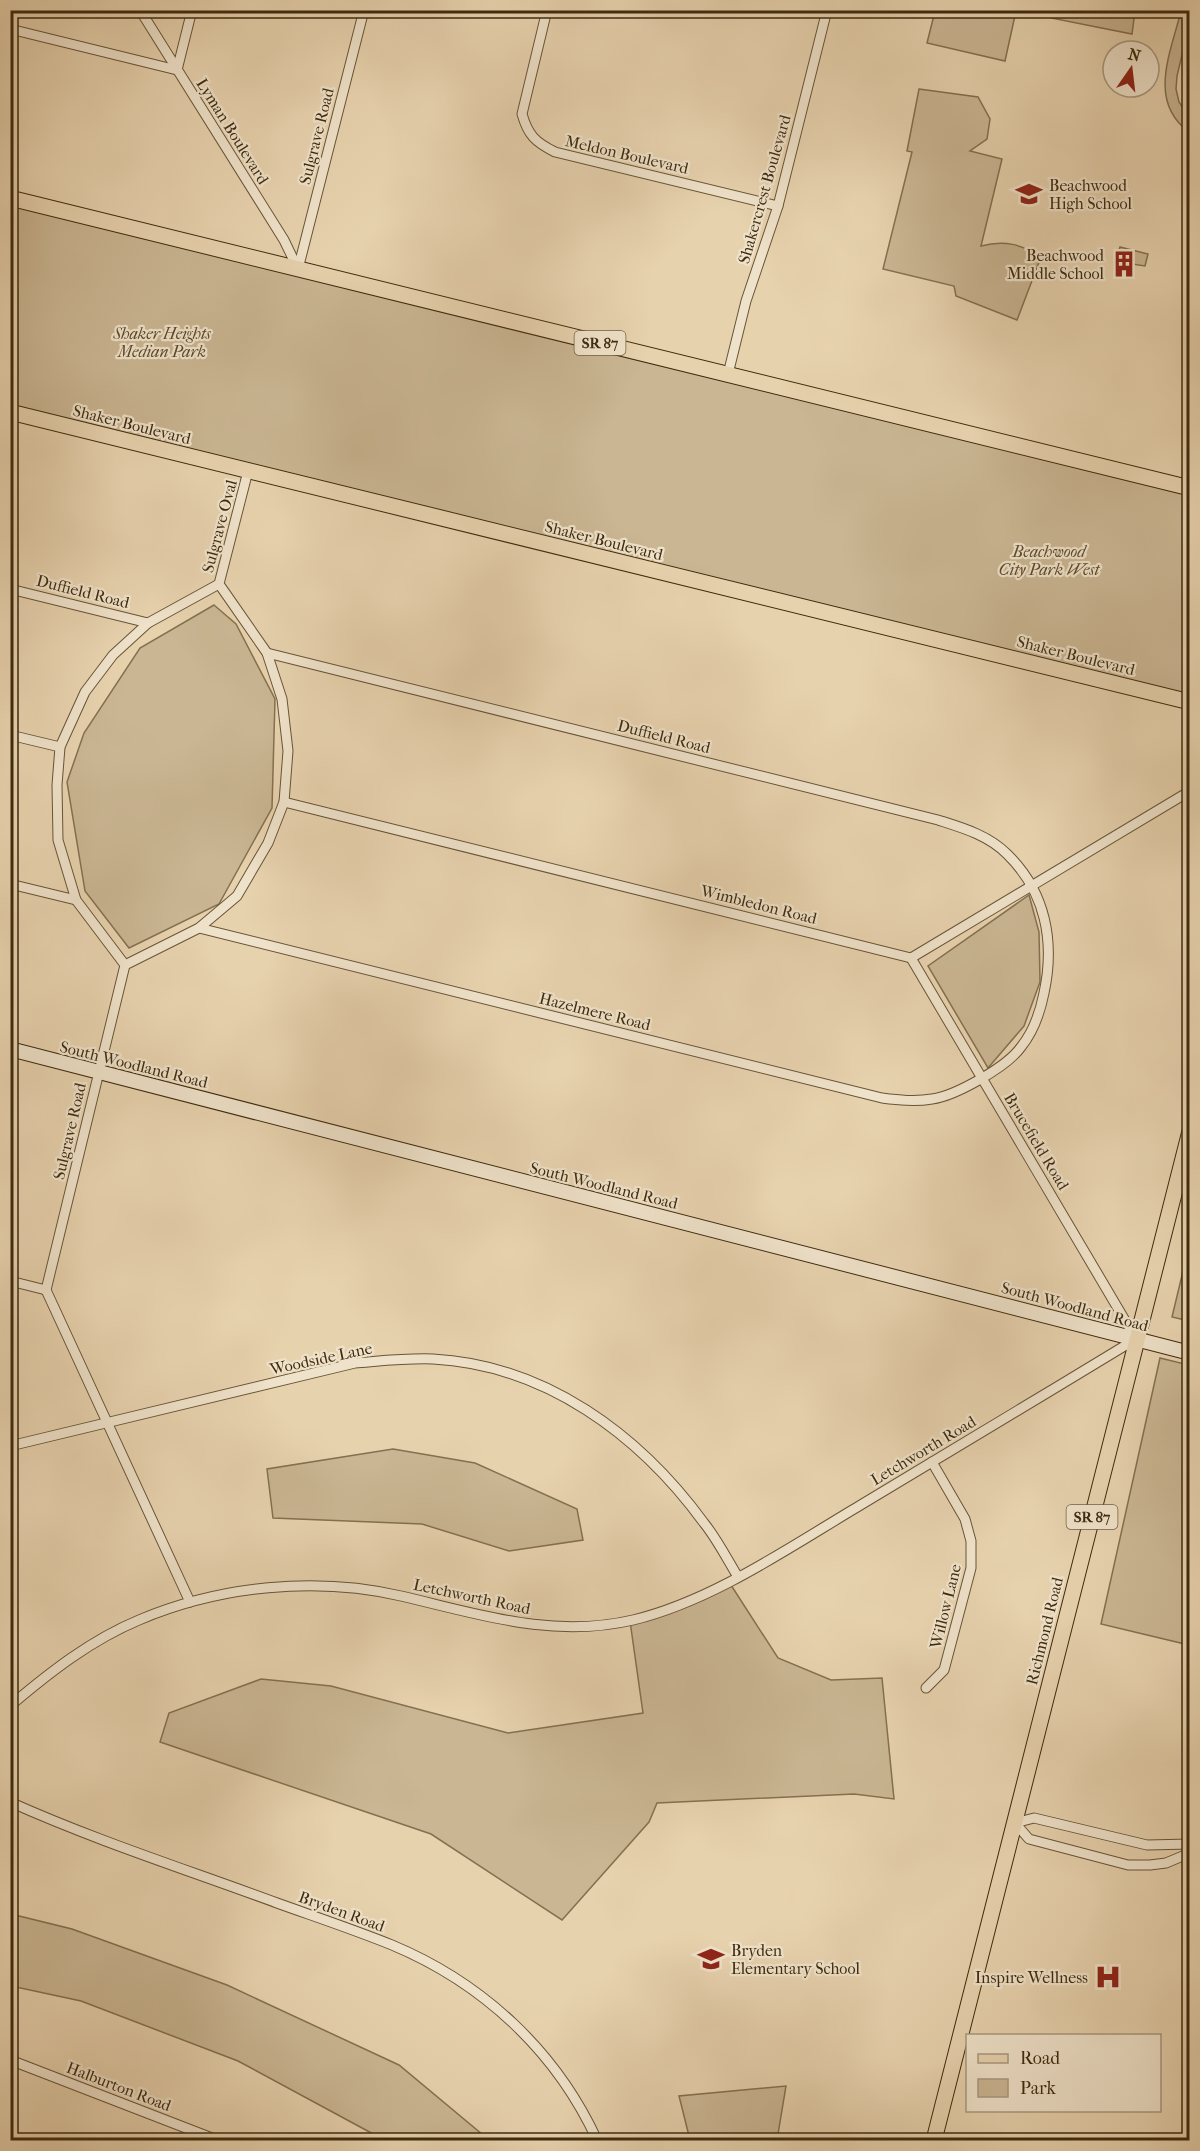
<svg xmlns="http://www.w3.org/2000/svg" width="1200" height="2151" font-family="'IM FELL French Canon',serif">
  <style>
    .green { fill: #cab693; stroke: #847050; stroke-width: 1.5 }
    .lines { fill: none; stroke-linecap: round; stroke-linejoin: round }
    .street-casing { stroke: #685536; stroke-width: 11 }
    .secondary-casing { stroke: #3e2b0e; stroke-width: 16 }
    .primary-casing { stroke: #3e2b0e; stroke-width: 17 }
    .street { stroke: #efe2ca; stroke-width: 9 }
    .secondary { stroke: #efe2ca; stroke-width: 14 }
    .primary { stroke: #e7d2ae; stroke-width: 15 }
    .labels { text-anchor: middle; stroke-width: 4.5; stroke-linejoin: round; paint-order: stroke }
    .shield { fill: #efe2ca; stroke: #736246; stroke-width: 1.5 }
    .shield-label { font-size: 15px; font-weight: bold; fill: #3e2b0e }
    .street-label { font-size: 16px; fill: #3e2b0e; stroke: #efe2ca }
    .poi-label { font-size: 16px; fill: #3e2b0e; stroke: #efe2ca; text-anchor: start }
    .park-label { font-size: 16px; font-style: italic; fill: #5a4729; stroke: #efe2ca }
  </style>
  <rect width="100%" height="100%" fill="#e7d2ae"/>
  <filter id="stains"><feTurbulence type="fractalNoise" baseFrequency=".00333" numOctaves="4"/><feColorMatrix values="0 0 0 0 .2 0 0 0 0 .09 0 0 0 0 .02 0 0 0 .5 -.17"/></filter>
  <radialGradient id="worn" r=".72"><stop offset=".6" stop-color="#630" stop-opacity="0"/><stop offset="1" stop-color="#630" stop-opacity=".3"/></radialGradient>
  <g class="green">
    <polygon points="935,11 1016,11 1005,61 927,43"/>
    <polygon points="1051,11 1135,11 1132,34 1051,18"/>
    <path d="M1181 11H1189V25L1177 76 1176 89 1179 102 1189 117V132C1147 101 1171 52 1181 11Z"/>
    <path d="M919 89 978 97 990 119 987 139 970 151 1002 159 981 246C1004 240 1022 244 1041 257L1017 320 956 296 954 286 883 269 912 152 907 151Z"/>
    <polygon points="11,198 1189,488 1189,702 11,412"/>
    <polygon points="1120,247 1148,254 1145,266 1118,262 1119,259 1117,258"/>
    <polygon points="214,605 236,624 275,699 272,808 219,904 129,948 85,891 67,782 84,733 140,648"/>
    <polygon points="1029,895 1039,932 1040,982 1024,1026 988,1068 928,966"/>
    <polygon points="1189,1246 1190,1321 1189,1321 1172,1317"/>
    <polygon points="1160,1358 1189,1365 1189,1645 1101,1624"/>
    <polygon points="393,1449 475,1463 577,1509 583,1540 509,1551 422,1524 273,1518 267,1469"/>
    <polygon points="729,1582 778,1658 831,1680 882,1678 894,1799 854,1794 657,1803 649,1822 562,1920 431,1834 160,1742 169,1713 261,1679 331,1686 508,1733 643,1713 630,1621"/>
    <polygon points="11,1914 72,1929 227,1985 399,2065 489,2140 382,2140 375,2135 238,2061 81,2001 11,1986"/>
    <polygon points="786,2086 777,2140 690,2140 679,2096"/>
  </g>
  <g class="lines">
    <g class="street-casing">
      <g id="street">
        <polyline points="140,10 284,240 298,269"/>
        <path d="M547 10 522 114C528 135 535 142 555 152L778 206"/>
        <polyline points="10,29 177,70 192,10"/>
        <polyline points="298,269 364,10"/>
        <polyline points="728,374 746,301 778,206 827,10"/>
        <polyline points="10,589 148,623"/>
        <polyline points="10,735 60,747"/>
        <polyline points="284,802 911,958 1190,791"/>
        <polyline points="10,884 76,900"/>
        <path d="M199 928 882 1098C898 1100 915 1102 932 1099 955 1096 1007 1067 1021 1047 1034 1031 1040 1013 1044 993 1055 942 1046 892 1007 854 988 835 963 828 938 820L267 653"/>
        <polyline points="125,965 46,1290 190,1602"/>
        <polyline points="125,965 199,928 237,896 268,843 284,802 288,751 282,699 267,653 219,584 248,471"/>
        <polyline points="125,965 76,900 58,840 57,785 60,747 85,692 113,655 148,623 219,584"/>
        <polyline points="10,1281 46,1290"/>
        <path d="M10 1446 355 1363C381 1361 407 1358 433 1359 545 1365 639 1434 704 1523 717 1539 727 1559 738 1577"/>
        <polyline points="926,1688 944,1670 971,1568 971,1541 965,1519 932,1462"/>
        <path d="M10 1706C50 1672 91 1640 139 1620 219 1586 316 1576 401 1596 479 1614 552 1639 633 1620 712 1601 790 1547 859 1506 952 1450 1044 1395 1136 1339L911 958"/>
        <path d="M10 1802C97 1841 188 1870 277 1903 316 1917 355 1930 392 1945 483 1983 556 2051 597 2140"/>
        <polyline points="1190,1844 1147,1845 1034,1818 1015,1823 1029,1839 1128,1865 1150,1865 1166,1863 1190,1853"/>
        <polyline points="10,2060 217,2140"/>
      </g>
    </g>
    <g class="secondary-casing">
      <polyline id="secondary" points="10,1049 1190,1353"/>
    </g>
    <g class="primary-casing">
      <g id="primary">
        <polyline points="10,198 1190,488"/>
        <polyline points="10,412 1190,702"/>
        <polyline points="934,2140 1190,1131"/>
      </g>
    </g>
    <use href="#street" class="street"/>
    <use href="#secondary" class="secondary"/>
    <use href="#primary" class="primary"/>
  </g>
  <defs>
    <g id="school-bare" transform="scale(2.07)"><path d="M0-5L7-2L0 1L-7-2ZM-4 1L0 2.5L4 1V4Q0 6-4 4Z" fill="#8f2418" stroke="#efe2ca" stroke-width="2.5" paint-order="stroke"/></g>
    <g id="building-bare" transform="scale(2.07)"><path d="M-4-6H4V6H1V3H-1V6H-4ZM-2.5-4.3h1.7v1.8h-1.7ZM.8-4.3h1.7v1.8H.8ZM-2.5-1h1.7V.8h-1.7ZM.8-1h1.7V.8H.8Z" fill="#8f2418" stroke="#efe2ca" stroke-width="2.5" paint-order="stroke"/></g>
    <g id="hospital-bare" transform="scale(2.07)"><path d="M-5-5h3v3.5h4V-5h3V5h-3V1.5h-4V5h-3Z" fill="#8f2418" stroke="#efe2ca" stroke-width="2.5" paint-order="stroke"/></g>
  </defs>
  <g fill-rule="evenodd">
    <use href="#school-bare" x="1029" y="194"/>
    <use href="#building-bare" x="1124" y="264"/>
    <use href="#school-bare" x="711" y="1959"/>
    <use href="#hospital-bare" x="1108" y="1977"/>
  </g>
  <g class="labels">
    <g class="shield">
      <rect x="574.5" y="331" width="51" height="24" rx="4.5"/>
      <rect x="1066.5" y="1505" width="51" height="24" rx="4.5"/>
    </g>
    <g class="shield-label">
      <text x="600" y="348">SR 87</text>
      <text x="1092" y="1522">SR 87</text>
    </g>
    <g class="street-label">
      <text transform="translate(233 131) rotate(58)" y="6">Lyman Boulevard</text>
      <text transform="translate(316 136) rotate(-76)" y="6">Sulgrave Road</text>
      <text transform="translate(627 154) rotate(13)" y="6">Meldon Boulevard</text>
      <text transform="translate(764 189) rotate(-74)" y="6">Shakercrest Boulevard</text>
      <text transform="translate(132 424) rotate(14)" y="6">Shaker Boulevard</text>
      <text transform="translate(219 526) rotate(-75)" y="6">Sulgrave Oval</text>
      <text transform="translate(604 540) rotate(14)" y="6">Shaker Boulevard</text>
      <text transform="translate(83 591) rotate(14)" y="6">Duffield Road</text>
      <text transform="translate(1076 655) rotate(14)" y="6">Shaker Boulevard</text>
      <text transform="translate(664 736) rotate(14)" y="6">Duffield Road</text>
      <text transform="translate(759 904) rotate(14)" y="6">Wimbledon Road</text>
      <text transform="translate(595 1011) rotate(14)" y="6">Hazelmere Road</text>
      <text transform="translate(134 1064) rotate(14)" y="6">South Woodland Road</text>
      <text transform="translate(69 1131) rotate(-77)" y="6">Sulgrave Road</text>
      <text transform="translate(1037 1141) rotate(59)" y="6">Brucefield Road</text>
      <text transform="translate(604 1185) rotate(14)" y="6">South Woodland Road</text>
      <text transform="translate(1075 1306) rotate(15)" y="6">South Woodland Road</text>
      <text transform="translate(321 1358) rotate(-12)" y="6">Woodside Lane</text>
      <text transform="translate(923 1450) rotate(-31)" y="6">Letchworth Road</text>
      <text transform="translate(472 1596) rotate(12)" y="6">Letchworth Road</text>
      <text transform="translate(945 1606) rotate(-76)" y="6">Willow Lane</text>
      <text transform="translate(1044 1631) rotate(-76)" y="6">Richmond Road</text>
      <text transform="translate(342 1911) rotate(20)" y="6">Bryden Road</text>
      <text transform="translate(119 2086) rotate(21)" y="6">Halburton Road</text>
    </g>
    <g class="poi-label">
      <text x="1049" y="191">Beachwood<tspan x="1049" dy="18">High School</tspan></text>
      <text x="1104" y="261" text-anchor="end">Beachwood<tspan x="1104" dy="18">Middle School</tspan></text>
      <text x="731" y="1956">Bryden<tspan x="731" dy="18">Elementary School</tspan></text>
      <text x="1088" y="1983" text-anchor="end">Inspire Wellness</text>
    </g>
    <g class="park-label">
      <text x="162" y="339">Shaker Heights<tspan x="162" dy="18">Median Park</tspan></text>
      <text x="1049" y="557">Beachwood<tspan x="1049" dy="18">City Park West</tspan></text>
    </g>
  </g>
  <rect width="1200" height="2151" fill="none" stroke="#e7d2ae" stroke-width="36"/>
  <rect x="12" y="12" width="1176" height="2127" fill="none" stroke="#3e2b0e" stroke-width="3"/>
  <rect x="18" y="18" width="1164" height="2115" fill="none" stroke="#3e2b0e" stroke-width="1.5"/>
  <rect x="966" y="2034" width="195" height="78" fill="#efe2ca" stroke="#a8997f" stroke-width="1.5"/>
  <rect x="978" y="2054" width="30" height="9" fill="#e7d2ae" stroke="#a8997f" stroke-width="1.5"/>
  <text x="1020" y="2064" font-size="18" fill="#3e2b0e">Road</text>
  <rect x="978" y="2079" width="30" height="18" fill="#cab693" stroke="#a8997f" stroke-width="1.5"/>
  <text x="1020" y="2094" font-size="18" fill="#3e2b0e">Park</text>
  <g transform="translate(1131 69) rotate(14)"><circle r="28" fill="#efe2ca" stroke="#a8997f" stroke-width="1.5"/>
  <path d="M0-4.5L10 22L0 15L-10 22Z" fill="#8f2418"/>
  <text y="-9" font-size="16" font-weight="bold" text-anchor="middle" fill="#3e2b0e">N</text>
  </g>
  <rect width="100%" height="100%" filter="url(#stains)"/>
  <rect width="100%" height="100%" fill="url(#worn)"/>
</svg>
